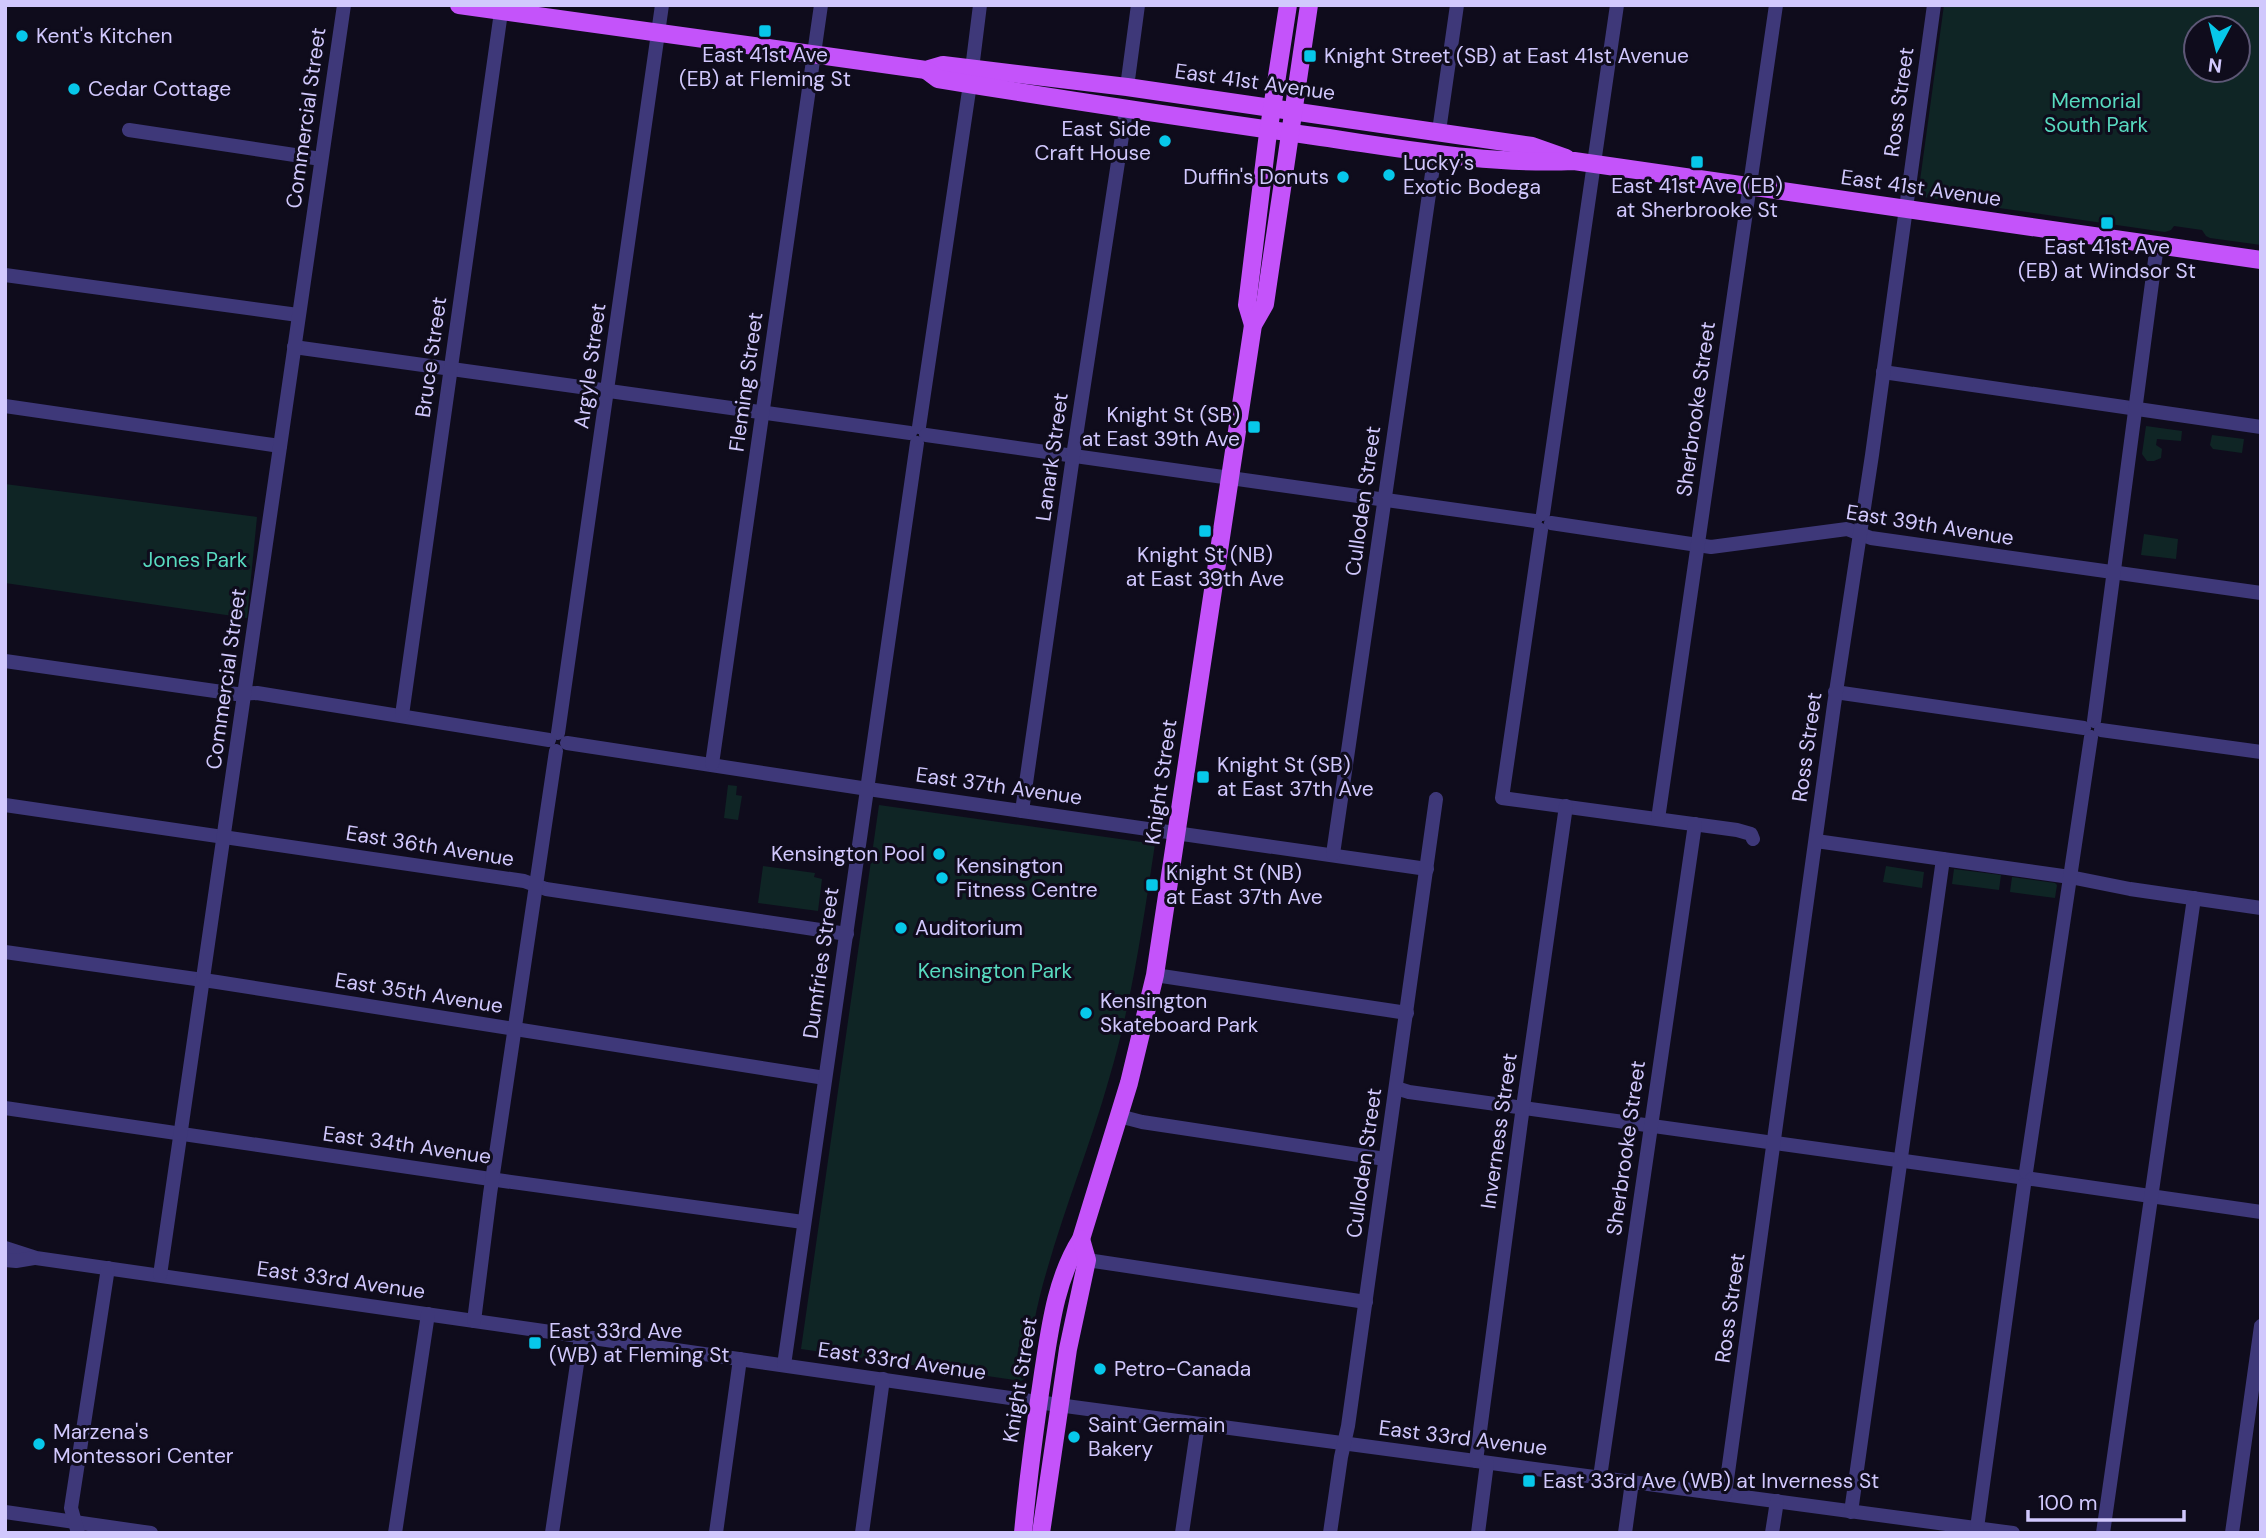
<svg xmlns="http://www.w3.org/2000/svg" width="2266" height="1538" font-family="'DM Sans',sans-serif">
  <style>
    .green { fill: #0f2525; fill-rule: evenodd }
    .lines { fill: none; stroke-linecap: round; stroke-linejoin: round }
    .minor { stroke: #3e3879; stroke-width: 14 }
    .major { stroke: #c453fa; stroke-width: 18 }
    .poi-dot { fill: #07c8ea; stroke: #0f0c1c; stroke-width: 2.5 }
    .labels { text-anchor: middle; stroke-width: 6; stroke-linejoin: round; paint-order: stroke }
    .poi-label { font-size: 21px; fill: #d1c8fd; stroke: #0f0c1c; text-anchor: start }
    .street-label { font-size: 21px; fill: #d1c8fd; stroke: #0f0c1c }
    .park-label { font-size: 21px; fill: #58dac0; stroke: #0f0c1c }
  </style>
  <rect width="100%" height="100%" fill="#0f0c1c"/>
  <g class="green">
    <path d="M1944 5H2261V245L2210 238 2206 236 2202 230 2174 226 2171 230 2165 232 1923 197 1918 195ZM2196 28H2238V70H2196Z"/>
    <polygon points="2146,426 2182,431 2181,441 2157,439 2156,445 2162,449 2161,458 2154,461 2147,461 2142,454"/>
    <polygon points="2212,435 2244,439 2242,453 2213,449 2210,445"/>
    <polygon points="5,484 257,517 247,618 5,583"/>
    <polygon points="2144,534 2178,539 2176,559 2141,555"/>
    <polygon points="728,785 737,786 736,795 742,796 738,820 724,818"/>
    <path d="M879 805 1155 844C1143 923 1132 1002 1109 1079 1091 1143 1065 1206 1047 1270 1036 1306 1030 1343 1024 1379L1021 1381 801 1349Z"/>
    <polygon points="763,866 815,873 814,877 822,879 818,911 758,903"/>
    <polygon points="1886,866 1924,872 1922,888 1883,882"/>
    <polygon points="1954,869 2001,875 1999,890 1952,884"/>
    <polygon points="2012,877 2055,883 2057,885 2055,898 2010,892"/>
  </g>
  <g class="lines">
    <g class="minor">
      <polyline points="972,69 980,5"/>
      <polyline points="1127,87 1138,5"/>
      <polyline points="129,130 321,159"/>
      <polyline points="1439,131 1457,5"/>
      <polyline points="5,275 298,315"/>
      <polyline points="294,347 910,433"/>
      <polyline points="1883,372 2261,427"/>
      <polyline points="5,406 280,446"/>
      <polyline points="919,427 970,84"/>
      <polyline points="926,435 1535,521"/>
      <polyline points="1543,514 1617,5"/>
      <polyline points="1551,523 1711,547 1847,529 1871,538 2261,593"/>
      <polyline points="1541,530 1502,798 1737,830 1751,834 1753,839"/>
      <polyline points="5,661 236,694 257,693 549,740"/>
      <polyline points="1835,692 2084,728"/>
      <polyline points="402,715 502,5"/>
      <polyline points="2094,721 2157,245"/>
      <polyline points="2101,730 2261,752"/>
      <polyline points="558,733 662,5"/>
      <polyline points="567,743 868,789 1427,869"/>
      <polyline points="712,764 821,5"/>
      <polyline points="5,805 524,881 546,889 847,934"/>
      <polyline points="1022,811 1073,456 1126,110"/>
      <polyline points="1658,819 1776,5"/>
      <polyline points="1816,841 2070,877 2130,889 2261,908"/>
      <polyline points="1333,854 1435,153"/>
      <polyline points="5,952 217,982 825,1078"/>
      <polyline points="1155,975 1407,1013"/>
      <polyline points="1396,1088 1409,1092 2019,1177"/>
      <polyline points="5,1108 504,1181 803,1222"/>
      <polyline points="1119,1116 1142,1122 1385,1159"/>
      <polyline points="2026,1172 2091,737"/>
      <polyline points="2032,1179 2261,1212"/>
      <polyline points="5,1248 36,1258 1073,1407 2013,1533"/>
      <polyline points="5,1260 16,1261 34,1258"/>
      <polyline points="1087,1260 1366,1302"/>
      <polyline points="160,1275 344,5"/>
      <polyline points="474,1321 490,1194 556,751"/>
      <polyline points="784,1365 917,443"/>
      <polyline points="1476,1461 1521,1121 1566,806"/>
      <polyline points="1600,1477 1695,824"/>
      <polyline points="1725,1494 1834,705 1872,455 1934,5"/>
      <polyline points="5,1512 151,1533"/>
      <polyline points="1851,1512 1943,859"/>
      <polyline points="1977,1528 2024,1185"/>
      <polyline points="78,1533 71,1508 108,1268"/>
      <polyline points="395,1533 428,1314"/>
      <polyline points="552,1533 581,1337"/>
      <polyline points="716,1533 740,1359"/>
      <polyline points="862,1533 883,1379"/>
      <polyline points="1182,1533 1198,1424"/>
      <polyline points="1330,1533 1341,1457 1348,1426 1436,799"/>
      <polyline points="1478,1533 1487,1463"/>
      <polyline points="1625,1533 1632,1482"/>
      <polyline points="1772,1533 1777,1501"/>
      <polyline points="2103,1533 2194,898"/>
      <polyline points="2232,1533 2261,1326"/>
    </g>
    <g class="major">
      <polyline points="459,5 926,70 943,65 1127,87 1532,146 1566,158"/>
      <path d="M926 70 938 79C1065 100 1193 119 1321 137 1405 149 1490 165 1574 161L2261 260"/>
      <polyline points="1253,325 1247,305 1267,141 1288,5"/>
      <path d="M1023 1533C1028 1479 1035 1426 1043 1373 1050 1328 1056 1278 1081 1239L1129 1083 1155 975 1253 325 1265 304 1309 5"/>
      <polyline points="1041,1533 1068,1349 1087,1260 1081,1239"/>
    </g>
  </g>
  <g class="poi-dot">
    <rect x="758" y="24" width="14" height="14" rx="3.5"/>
    <circle cx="22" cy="36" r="7"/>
    <rect x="1303" y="49" width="14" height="14" rx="3.5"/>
    <circle cx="74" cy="89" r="7"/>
    <circle cx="1165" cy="141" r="7"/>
    <rect x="1690" y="155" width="14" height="14" rx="3.5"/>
    <circle cx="1389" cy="175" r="7"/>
    <circle cx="1343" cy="177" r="7"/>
    <rect x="2100" y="216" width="14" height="14" rx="3.5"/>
    <rect x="1247" y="420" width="14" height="14" rx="3.5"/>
    <rect x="1198" y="524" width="14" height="14" rx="3.5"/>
    <rect x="1196" y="770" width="14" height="14" rx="3.5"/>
    <circle cx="939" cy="854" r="7"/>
    <circle cx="942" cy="878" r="7"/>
    <rect x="1145" y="878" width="14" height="14" rx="3.5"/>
    <circle cx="901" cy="928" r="7"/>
    <circle cx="1086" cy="1013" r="7"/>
    <rect x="528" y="1336" width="14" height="14" rx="3.5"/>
    <circle cx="1100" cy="1369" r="7"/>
    <circle cx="1074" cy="1437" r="7"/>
    <circle cx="39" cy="1444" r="7"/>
    <rect x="1522" y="1474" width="14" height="14" rx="3.5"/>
  </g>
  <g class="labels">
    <g class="poi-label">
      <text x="36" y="43">Kent's Kitchen</text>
      <text x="765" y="62" text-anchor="middle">East 41st Ave<tspan x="765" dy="24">(EB) at Fleming St</tspan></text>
      <text x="1324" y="63">Knight Street (SB) at East 41st Avenue</text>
      <text x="88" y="96">Cedar Cottage</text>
      <text x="1151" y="136" text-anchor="end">East Side<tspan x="1151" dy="24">Craft House</tspan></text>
      <text x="1403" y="170">Lucky's<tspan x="1403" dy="24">Exotic Bodega</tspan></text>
      <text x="1329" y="184" text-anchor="end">Duffin's Donuts</text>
      <text x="1697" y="193" text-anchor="middle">East 41st Ave (EB)<tspan x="1697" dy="24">at Sherbrooke St</tspan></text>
      <text x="2107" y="254" text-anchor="middle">East 41st Ave<tspan x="2107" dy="24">(EB) at Windsor St</tspan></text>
      <text x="1240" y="422" text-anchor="end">Knight St (SB)<tspan x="1240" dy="24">at East 39th Ave</tspan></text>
      <text x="1205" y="562" text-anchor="middle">Knight St (NB)<tspan x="1205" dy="24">at East 39th Ave</tspan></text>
      <text x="1217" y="772">Knight St (SB)<tspan x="1217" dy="24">at East 37th Ave</tspan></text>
      <text x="925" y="861" text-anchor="end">Kensington Pool</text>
      <text x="956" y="873">Kensington<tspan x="956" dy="24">Fitness Centre</tspan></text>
      <text x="1166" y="880">Knight St (NB)<tspan x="1166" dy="24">at East 37th Ave</tspan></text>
      <text x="915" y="935">Auditorium</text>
      <text x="1100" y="1008">Kensington<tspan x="1100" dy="24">Skateboard Park</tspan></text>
      <text x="549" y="1338">East 33rd Ave<tspan x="549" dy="24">(WB) at Fleming St</tspan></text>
      <text x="1114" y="1376">Petro-Canada</text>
      <text x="1088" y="1432">Saint Germain<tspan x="1088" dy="24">Bakery</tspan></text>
      <text x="53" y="1439">Marzena's<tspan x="53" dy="24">Montessori Center</tspan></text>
      <text x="1543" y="1488">East 33rd Ave (WB) at Inverness St</text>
    </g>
    <g class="street-label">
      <text transform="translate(1255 82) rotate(8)" y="7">East 41st Avenue</text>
      <text transform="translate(1899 102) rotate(-82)" y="7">Ross Street</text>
      <text transform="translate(306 118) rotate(-82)" y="7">Commercial Street</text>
      <text transform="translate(1921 188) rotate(8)" y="7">East 41st Avenue</text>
      <text transform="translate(431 357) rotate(-82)" y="7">Bruce Street</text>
      <text transform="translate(590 366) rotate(-82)" y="7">Argyle Street</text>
      <text transform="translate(746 382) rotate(-82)" y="7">Fleming Street</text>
      <text transform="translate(1696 409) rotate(-82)" y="7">Sherbrooke Street</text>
      <text transform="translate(1052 457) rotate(-82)" y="7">Lanark Street</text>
      <text transform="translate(1363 501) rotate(-82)" y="7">Culloden Street</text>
      <text transform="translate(1930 525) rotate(9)" y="7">East 39th Avenue</text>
      <text transform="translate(226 679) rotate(-82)" y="7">Commercial Street</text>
      <text transform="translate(1807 747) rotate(-82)" y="7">Ross Street</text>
      <text transform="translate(1161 782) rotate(-82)" y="7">Knight Street</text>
      <text transform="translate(999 786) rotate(8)" y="7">East 37th Avenue</text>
      <text transform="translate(430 846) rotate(9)" y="7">East 36th Avenue</text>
      <text transform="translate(821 963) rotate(-82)" y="7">Dumfries Street</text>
      <text transform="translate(419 993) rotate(9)" y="7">East 35th Avenue</text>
      <text transform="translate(1499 1131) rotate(-82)" y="7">Inverness Street</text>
      <text transform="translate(407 1145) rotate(8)" y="7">East 34th Avenue</text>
      <text transform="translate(1626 1148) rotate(-82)" y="7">Sherbrooke Street</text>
      <text transform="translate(1364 1163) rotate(-82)" y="7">Culloden Street</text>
      <text transform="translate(341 1280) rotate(8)" y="7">East 33rd Avenue</text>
      <text transform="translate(1730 1308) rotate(-82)" y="7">Ross Street</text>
      <text transform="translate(902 1361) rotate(8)" y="7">East 33rd Avenue</text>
      <text transform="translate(1020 1380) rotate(-81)" y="7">Knight Street</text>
      <text transform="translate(1463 1438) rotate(7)" y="7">East 33rd Avenue</text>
    </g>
    <g class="park-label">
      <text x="2096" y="108">Memorial<tspan x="2096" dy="24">South Park</tspan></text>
      <text x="195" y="567">Jones Park</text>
      <text x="995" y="978">Kensington Park</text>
    </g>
  </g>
  <rect width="2266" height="1538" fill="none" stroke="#d1c8fd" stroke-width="14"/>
  <g transform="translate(2217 49) rotate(187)"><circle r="33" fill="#0f0c1c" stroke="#5d5776" stroke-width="2"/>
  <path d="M0-5L12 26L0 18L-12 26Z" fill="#07c8ea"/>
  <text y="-10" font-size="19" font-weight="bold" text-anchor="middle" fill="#d1c8fd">N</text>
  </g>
  <path d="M2028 1510v10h156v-10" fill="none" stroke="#d1c8fd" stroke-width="3.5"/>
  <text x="2038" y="1510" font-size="21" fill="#d1c8fd" stroke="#0f0c1c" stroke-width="5" paint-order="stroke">100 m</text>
</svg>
